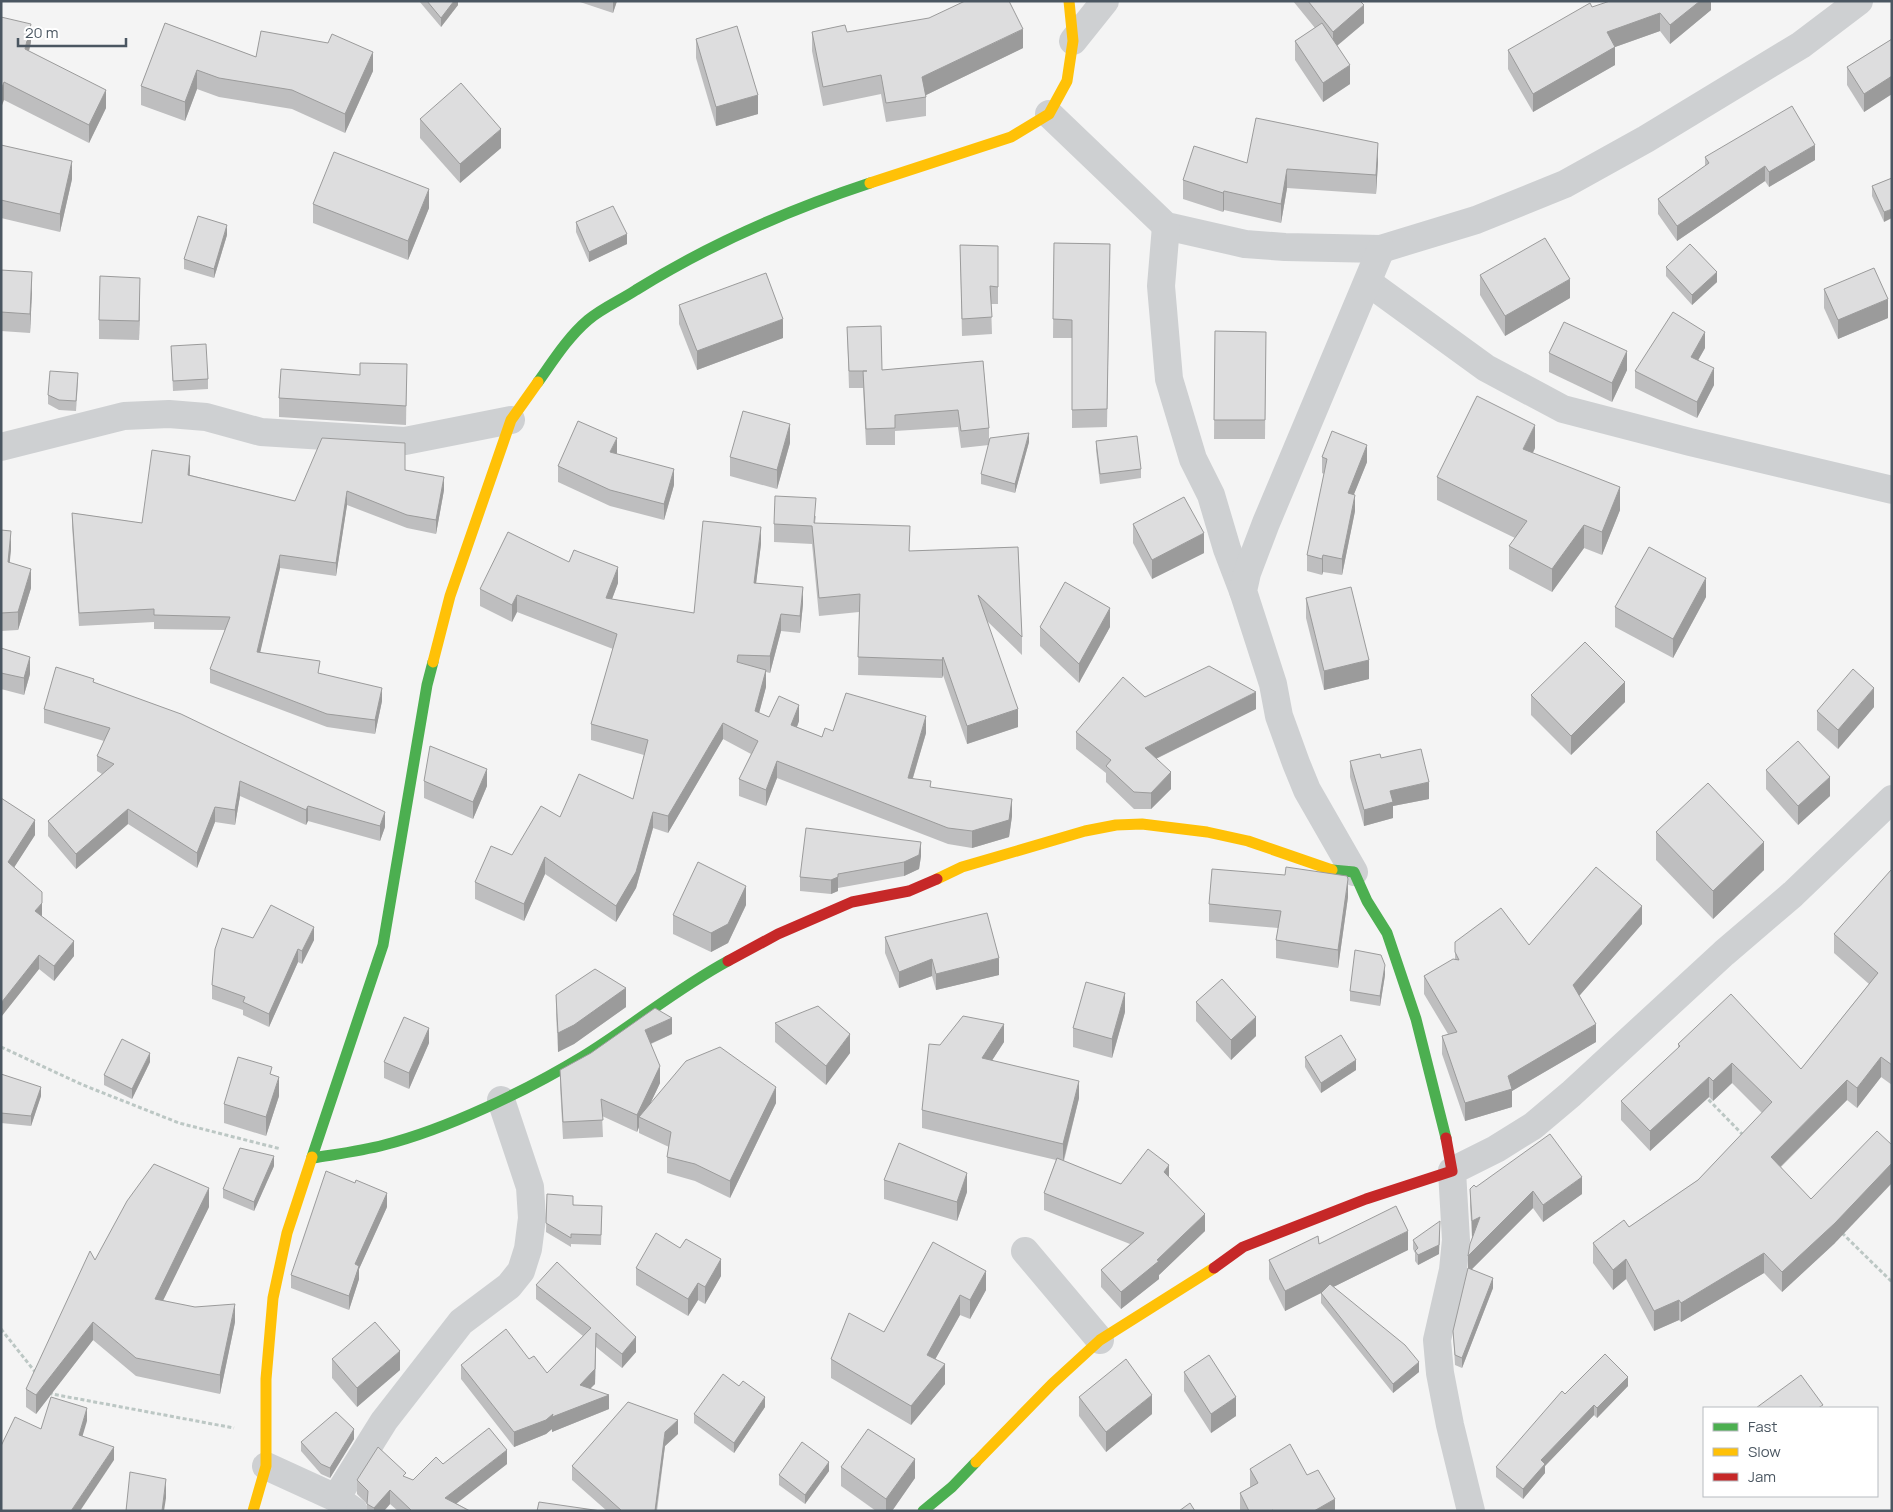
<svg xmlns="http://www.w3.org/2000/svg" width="1893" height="1512" font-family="Manrope,sans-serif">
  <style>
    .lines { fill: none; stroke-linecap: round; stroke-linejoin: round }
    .path { stroke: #bcc7c4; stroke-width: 3; stroke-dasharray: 4 2.5; stroke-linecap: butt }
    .street { stroke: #ced0d2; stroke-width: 28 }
    .fast { stroke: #4caf50; stroke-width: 11 }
    .slow { stroke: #ffc107; stroke-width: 11 }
    .jam { stroke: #c62828; stroke-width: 11 }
    .wall { fill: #bebebf }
    .shaded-wall { fill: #9b9b9b }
    .building { fill: #ddddde; stroke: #9b9b9b }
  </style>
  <rect width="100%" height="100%" fill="#f4f4f4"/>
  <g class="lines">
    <g class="path">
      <polyline points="1,1047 83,1085 179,1123 281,1149"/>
      <polyline points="1704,1095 1745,1137"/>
      <polyline points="1842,1233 1892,1282"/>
      <polyline points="1,1329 36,1373"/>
      <polyline points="50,1391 52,1394 234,1428"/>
    </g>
    <g class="street">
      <polyline points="1073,41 1105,1"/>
      <polyline points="1049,114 1166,226 1245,244 1285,247 1381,249 1476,220 1565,184 1646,139 1801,45 1859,1"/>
      <polyline points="1166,226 1161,286 1169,379 1193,459 1211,495 1227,549 1243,591"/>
      <polyline points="1369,283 1486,368 1563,409 1690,442 1892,490"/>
      <polyline points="1,447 124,416 169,414 206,417 261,432 405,441 511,420"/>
      <polyline points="1354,872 1307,790 1296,763 1279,716 1273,684 1243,591 1247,573 1266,523 1381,249"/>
      <polyline points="1025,1251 1100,1340"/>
      <polyline points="266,1466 336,1498 354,1511"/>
      <polyline points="336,1498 384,1421 461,1322 509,1286 521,1271 528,1249 532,1218 530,1187 501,1100"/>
      <polyline points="1471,1511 1450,1425 1440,1373 1437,1340 1453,1270 1456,1240 1452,1171 1496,1149 1533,1126 1571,1094 1724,953 1793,894 1892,799"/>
    </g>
    <g class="fast">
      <path d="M538 382C553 361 568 337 588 320 602 308 621 300 636 290 710 244 788 210 870 183"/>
      <polyline points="1332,870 1354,872 1367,901 1387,933 1416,1019 1446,1138"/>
      <polyline points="312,1157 383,945 427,685 433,662"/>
      <path d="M313 1158C337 1154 361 1151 384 1145 447 1129 526 1091 582 1057 631 1027 676 989 728 961"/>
      <polyline points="923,1511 952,1487 976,1462"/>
    </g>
    <g class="slow">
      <polyline points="870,183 1011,137 1049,114 1067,81 1073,41 1069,1"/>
      <polyline points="433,662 450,596 511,420 538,382"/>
      <polyline points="937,879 962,867 1085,831 1116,825 1142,824 1207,832 1248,841 1332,870"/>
      <polyline points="976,1462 1052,1384 1100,1340 1214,1268"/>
      <polyline points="253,1511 266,1466 266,1379 273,1298 287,1233 312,1157"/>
    </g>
    <g class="jam">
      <polyline points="728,961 778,934 852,902 909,891 937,879"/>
      <polyline points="1214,1268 1243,1247 1366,1199 1452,1171 1446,1138"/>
    </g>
  </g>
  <g class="wall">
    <polygon points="419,1 458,1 458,5 441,27"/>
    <polygon points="577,1 617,1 613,13"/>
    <polygon points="1293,1 1360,1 1364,23 1337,46 1350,84 1323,102 1295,60 1295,41 1315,28"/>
    <polygon points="1711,1 1711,10 1670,44 1660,31 1615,47 1615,65 1533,112 1508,69 1508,50 1592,7"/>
    <polygon points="1,17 31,42 29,51 106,108 89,143 4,100"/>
    <polygon points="165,23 256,57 373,71 345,133 292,109 219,97 197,89 185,121 141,105 141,86"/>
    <polygon points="812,32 847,32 1023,48 926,95 926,116 886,122 881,94 823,106 812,51"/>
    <polygon points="696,39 758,114 716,126 696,58"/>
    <polygon points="1892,39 1892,94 1864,112 1847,85 1847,67"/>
    <polygon points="420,119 501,148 460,183 420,138"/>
    <polygon points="1,145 72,179 60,232 1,218"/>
    <polygon points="1705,157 1815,160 1769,187 1765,181 1677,241 1658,214 1658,199 1705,166"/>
    <polygon points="1378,162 1376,194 1287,188 1281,223 1224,210 1223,212 1183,199 1183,180 1247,163"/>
    <polygon points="1892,178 1884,222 1872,196 1872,186"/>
    <polygon points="313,204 429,208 408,260 313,223"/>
    <polygon points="576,222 627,244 589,262 576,232"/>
    <polygon points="227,235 214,278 184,269 184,259"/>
    <polygon points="1054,243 1110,244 1107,427 1072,428 1072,338 1053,338"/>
    <polygon points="960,245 998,246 998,304 991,304 992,334 962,336"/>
    <polygon points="1666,267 1717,282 1692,305 1666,276"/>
    <polygon points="1,270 32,291 30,333 1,331"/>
    <polygon points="1480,275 1570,298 1505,336 1480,295"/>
    <polygon points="1824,289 1888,318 1838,339 1824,308"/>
    <polygon points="140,297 139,340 99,339 99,320"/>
    <polygon points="679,305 783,338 697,370 679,324"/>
    <polygon points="847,327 882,370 983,361 989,428 989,445 961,448 958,427 895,431 895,445 866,445 863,388 849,388"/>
    <polygon points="1215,331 1266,332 1265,439 1214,439"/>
    <polygon points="171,346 208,379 208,389 173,391"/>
    <polygon points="1705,348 1698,360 1714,385 1697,418 1635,388 1635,371"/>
    <polygon points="1549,353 1627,370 1612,402 1549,372"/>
    <polygon points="407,364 406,425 279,417 279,398"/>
    <polygon points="78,382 76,411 59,410 48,404 48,395"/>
    <polygon points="1096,441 1141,469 1141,478 1100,484 1096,450"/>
    <polygon points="1029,442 1015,493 981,484 981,474"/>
    <polygon points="790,443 777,489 730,476 730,457"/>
    <polygon points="1535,448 1533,453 1620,510 1602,555 1584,548 1552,592 1509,569 1509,546 1515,538 1437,500 1437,477"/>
    <polygon points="617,454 674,485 664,520 610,506 558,482 558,466"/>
    <polygon points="1322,457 1367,462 1354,494 1355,511 1342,575 1323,572 1322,575 1307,571 1307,555 1324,474 1322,473"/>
    <polygon points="190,470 190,475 295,501 405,470 444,490 436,534 407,528 347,505 336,576 280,568 260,652 320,674 382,701 375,734 327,727 210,683 210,669 225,630 154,629 154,622 79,626 72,526 72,513 142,523"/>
    <polygon points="816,516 815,523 910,551 1018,547 1022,637 1022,655 987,621 1018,727 967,744 943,675 942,678 858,675 859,612 819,616 812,544 774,542 774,524"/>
    <polygon points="1133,524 1204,553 1152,579 1133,543"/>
    <polygon points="1,530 11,549 9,563 31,588 18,630 1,631"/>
    <polygon points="761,544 756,583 803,604 800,633 781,631 770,673 766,672 766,687 759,713 769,717 799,721 797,727 822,737 833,731 926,733 913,778 931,788 1012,816 1009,837 972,848 948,844 777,778 766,806 739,796 739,779 751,754 723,739 668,833 653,828 636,888 616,922 545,874 524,921 475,899 475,882 512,855 560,817 633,799 644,755 591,740 591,724 613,649 517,612 512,622 480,606 480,589 569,562 618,583 612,599 694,613"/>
    <polygon points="1706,597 1673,658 1615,627 1615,607"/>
    <polygon points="1306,598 1369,679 1324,690 1306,618"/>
    <polygon points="1040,627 1110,627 1079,683 1040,646"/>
    <polygon points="1,648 30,674 24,695 1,689"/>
    <polygon points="94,683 385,827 380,841 308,821 306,825 240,796 235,825 215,822 197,868 128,824 76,869 48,836 48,821 102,774 97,771 97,756 104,741 44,723 44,709"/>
    <polygon points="1531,695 1625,702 1571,755 1531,715"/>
    <polygon points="1145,697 1256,709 1156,759 1171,789 1151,809 1134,809 1106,782 1106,773 1076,749 1076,732"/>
    <polygon points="1874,707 1838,749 1817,730 1817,711"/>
    <polygon points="1350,761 1429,799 1393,806 1393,818 1364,826 1350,777"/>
    <polygon points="1766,770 1830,796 1798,825 1766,789"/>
    <polygon points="424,781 487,786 473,819 424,798"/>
    <polygon points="1,798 35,835 14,867 42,917 74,956 54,981 39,969 1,1017"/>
    <polygon points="1656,832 1764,870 1713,919 1656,860"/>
    <polygon points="921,856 919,869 904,876 838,888 838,891 831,894 800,891 800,877"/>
    <polygon points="1892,871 1892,1085 1881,1077 1857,1108 1847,1100 1781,1167 1835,1243 1782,1292 1764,1273 1681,1322 1679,1320 1654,1331 1626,1279 1613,1290 1593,1263 1593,1243 1629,1227 1698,1180 1762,1113 1732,1083 1713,1101 1709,1097 1650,1151 1621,1120 1621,1101 1678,1049 1678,1044 1801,1069 1869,984 1834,953 1834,934"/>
    <polygon points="1285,875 1348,897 1338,968 1276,958 1276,940 1278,928 1209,922 1209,904"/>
    <polygon points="746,905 728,943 711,952 673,934 673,915"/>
    <polygon points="1642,924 1579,996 1596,1042 1512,1091 1512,1107 1465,1121 1442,1054 1442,1036 1448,1034 1424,994 1424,976 1455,959 1455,942 1529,945"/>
    <polygon points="885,937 999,975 936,990 932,976 899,988 885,953"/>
    <polygon points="253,938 314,940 302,964 298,962 269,1027 243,1015 243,1010 212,999 212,985"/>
    <polygon points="1385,975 1380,1006 1350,1001 1350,991"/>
    <polygon points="556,995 626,1007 574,1044 558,1052 556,1014"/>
    <polygon points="1196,1002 1256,1036 1231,1060 1196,1021"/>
    <polygon points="1125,1012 1112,1058 1073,1047 1073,1028"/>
    <polygon points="775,1023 850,1053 826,1085 775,1042"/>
    <polygon points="672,1034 651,1044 660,1083 651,1102 776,1103 730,1198 695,1181 667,1173 667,1157 669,1147 639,1133 639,1127 637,1132 602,1116 603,1137 563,1139 560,1086 560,1070"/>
    <polygon points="1004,1042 992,1060 1079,1098 1064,1161 1121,1184 1169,1177 1205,1231 1159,1275 1159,1279 1121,1309 1101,1287 1101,1270 1130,1244 1044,1210 1044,1193 1056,1160 922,1128 922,1110 940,1045"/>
    <polygon points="429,1043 409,1089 384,1078 384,1062"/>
    <polygon points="1305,1057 1356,1070 1321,1093 1305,1067"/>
    <polygon points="150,1062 132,1099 104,1085 104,1075"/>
    <polygon points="1,1074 41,1096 31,1126 1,1123"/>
    <polygon points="272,1075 279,1096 266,1136 224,1123 224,1104"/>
    <polygon points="274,1166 254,1211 223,1198 223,1189"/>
    <polygon points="884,1180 967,1192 957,1221 884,1199"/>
    <polygon points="1476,1187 1582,1194 1543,1222 1533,1208 1472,1269 1493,1288 1462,1368 1455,1365 1453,1331 1468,1268 1472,1238 1470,1206 1470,1189"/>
    <polygon points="547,1194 602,1216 601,1245 571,1244 571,1247 546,1232"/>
    <polygon points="209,1207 163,1300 235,1322 220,1394 136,1376 93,1340 36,1414 26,1407 26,1389 95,1260"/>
    <polygon points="387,1207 359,1269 359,1279 349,1310 291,1288 291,1275"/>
    <polygon points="1413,1240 1439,1254 1418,1265 1415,1261 1415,1253 1413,1249"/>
    <polygon points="933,1242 986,1290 970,1319 960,1315 935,1359 945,1384 911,1425 831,1378 831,1359 884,1332"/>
    <polygon points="1319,1244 1408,1250 1333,1287 1419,1372 1393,1393 1321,1303 1321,1292 1285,1311 1269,1279 1269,1260"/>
    <polygon points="636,1268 721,1276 705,1304 698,1300 688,1316 636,1285"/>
    <polygon points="536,1285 636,1352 622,1368 596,1347 595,1384 590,1388 609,1409 552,1432 552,1429 546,1434 514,1447 461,1379 461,1365 529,1359 547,1373 583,1336 536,1299"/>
    <polygon points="332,1359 400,1370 357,1407 332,1378"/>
    <polygon points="1184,1372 1236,1416 1211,1433 1184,1391"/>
    <polygon points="739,1386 765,1407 734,1453 694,1423 694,1414"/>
    <polygon points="1628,1386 1597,1418 1594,1415 1545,1466 1545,1473 1523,1499 1496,1477 1496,1467 1565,1394"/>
    <polygon points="1079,1397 1152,1414 1106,1452 1079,1416"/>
    <polygon points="678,1434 665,1446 657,1511 607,1511 572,1480 572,1466"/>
    <polygon points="354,1439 330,1478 321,1474 301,1451 301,1442"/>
    <polygon points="507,1464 456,1503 470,1511 398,1511 390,1504 384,1511 367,1511 367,1504 357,1494 357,1480 406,1477 413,1480"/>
    <polygon points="841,1467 915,1478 892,1511 876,1511 841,1486"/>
    <polygon points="1250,1469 1307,1475 1335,1511 1240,1511 1240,1493 1250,1487"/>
    <polygon points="829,1471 805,1504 779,1485 779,1475"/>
  </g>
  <g class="shaded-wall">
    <polygon points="454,1 458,1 458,5 441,27 441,18"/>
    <polygon points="613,1 617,1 613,13"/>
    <polygon points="1700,1 1711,1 1711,10 1670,44 1670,25"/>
    <polygon points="1364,5 1364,23 1333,49 1333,32"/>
    <polygon points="1660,13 1660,31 1615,47 1615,65 1533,112 1533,94 1607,32"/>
    <polygon points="31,24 31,42 25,67 25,49"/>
    <polygon points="1023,29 1023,48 922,97 922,77"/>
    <polygon points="373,52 373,71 345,133 345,114"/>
    <polygon points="1350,65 1350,84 1323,102 1323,83"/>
    <polygon points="197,70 197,89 185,121 185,102"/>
    <polygon points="1892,76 1892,94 1864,112 1864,94"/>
    <polygon points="4,82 4,100 1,108 1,90"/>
    <polygon points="106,90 106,108 89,143 89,125"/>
    <polygon points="758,95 758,114 716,126 716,107"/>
    <polygon points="501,129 501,148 460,183 460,164"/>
    <polygon points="1378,143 1378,162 1376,194 1376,175"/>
    <polygon points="1815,145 1815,160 1769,187 1769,172"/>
    <polygon points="72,161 72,179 60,232 60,214"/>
    <polygon points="1765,166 1765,181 1677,241 1677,226"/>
    <polygon points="1287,169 1287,188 1281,223 1281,204"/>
    <polygon points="429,189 429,208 408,260 408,241"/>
    <polygon points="1224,191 1224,210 1223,212 1223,193"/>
    <polygon points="1892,209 1892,218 1884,222 1884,212"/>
    <polygon points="227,225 227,235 214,278 214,269"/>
    <polygon points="627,234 627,244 589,262 589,252"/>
    <polygon points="32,272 32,291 30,333 30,314"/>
    <polygon points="1717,272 1717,282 1692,305 1692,295"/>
    <polygon points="140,278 140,297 139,340 139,321"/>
    <polygon points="1570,279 1570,298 1505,336 1505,316"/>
    <polygon points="1888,299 1888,318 1838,339 1838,320"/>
    <polygon points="783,319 783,338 697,370 697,351"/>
    <polygon points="1705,332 1705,348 1691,373 1691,357"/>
    <polygon points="1627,351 1627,370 1612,402 1612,383"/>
    <polygon points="1714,368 1714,385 1697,418 1697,402"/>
    <polygon points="790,424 790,443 777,489 777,470"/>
    <polygon points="1535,425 1535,448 1523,472 1523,449"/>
    <polygon points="1029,433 1029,442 1015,493 1015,484"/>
    <polygon points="617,438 617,454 610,452"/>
    <polygon points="1367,445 1367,462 1348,509 1348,493"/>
    <polygon points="190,456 190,470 188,488 188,475"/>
    <polygon points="674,469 674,485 664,520 664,504"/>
    <polygon points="444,477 444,490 436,534 436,520"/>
    <polygon points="1620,487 1620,510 1602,555 1602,532"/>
    <polygon points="347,491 347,505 336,576 336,563"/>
    <polygon points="1355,495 1355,511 1342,575 1342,559"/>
    <polygon points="1584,525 1584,548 1552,592 1552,569"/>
    <polygon points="761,527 761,544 754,600 754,583"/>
    <polygon points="11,531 11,549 8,581 8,562"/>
    <polygon points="1204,533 1204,553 1152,579 1152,560"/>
    <polygon points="280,555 280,568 257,666 257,652"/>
    <polygon points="1323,555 1323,572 1322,575 1322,559"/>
    <polygon points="618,567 618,583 606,615 606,598"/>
    <polygon points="31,569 31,588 18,630 18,612"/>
    <polygon points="1706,578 1706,597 1673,658 1673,639"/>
    <polygon points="803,587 803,604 800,633 800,616"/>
    <polygon points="517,595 517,612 512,622 512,605"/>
    <polygon points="1110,608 1110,627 1079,683 1079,664"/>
    <polygon points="781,614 781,631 770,673 770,656"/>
    <polygon points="30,657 30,674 24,695 24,678"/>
    <polygon points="943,657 943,675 942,678 942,660"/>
    <polygon points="1369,660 1369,679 1324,690 1324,671"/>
    <polygon points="766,670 766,687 755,728 755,711"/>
    <polygon points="1625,682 1625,702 1571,755 1571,736"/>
    <polygon points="382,688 382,701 375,734 375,720"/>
    <polygon points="1874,688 1874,707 1838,749 1838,730"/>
    <polygon points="1256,692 1256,709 1145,764 1145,748"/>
    <polygon points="799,705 799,721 791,742 791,725"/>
    <polygon points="1018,709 1018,727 967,744 967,726"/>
    <polygon points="926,716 926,733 908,794 908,778"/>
    <polygon points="723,723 723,739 668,833 668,816"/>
    <polygon points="777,761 777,778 766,806 766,790"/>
    <polygon points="487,769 487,786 473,819 473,802"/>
    <polygon points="1171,772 1171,789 1151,809 1151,793"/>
    <polygon points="1830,777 1830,796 1798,825 1798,806"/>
    <polygon points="240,781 240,796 235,825 235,810"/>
    <polygon points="1429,782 1429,799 1393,806 1393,818 1364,826 1364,810 1390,791"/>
    <polygon points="1012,799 1012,816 1009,837 972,848 972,831"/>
    <polygon points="308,806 308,821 306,825 306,810"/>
    <polygon points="215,807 215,822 197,868 197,853"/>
    <polygon points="128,809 128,824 76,869 76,854"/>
    <polygon points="385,812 385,827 380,841 380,826"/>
    <polygon points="653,812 653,828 636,888 616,922 616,906"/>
    <polygon points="35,820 35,835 8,877 8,862"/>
    <polygon points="921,842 921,856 919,869 904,876 904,862"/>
    <polygon points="1764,842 1764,870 1713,919 1713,891"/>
    <polygon points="545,857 545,874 524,921 524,904"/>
    <polygon points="838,874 838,891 831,894 831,880"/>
    <polygon points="1348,879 1348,897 1338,968 1338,950"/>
    <polygon points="746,886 746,905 728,943 711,952 711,933"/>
    <polygon points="42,903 42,918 35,911"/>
    <polygon points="1642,906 1642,924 1573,1003 1573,985"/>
    <polygon points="314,927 314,940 302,964 302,951"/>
    <polygon points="74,941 74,956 54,981 54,966"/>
    <polygon points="298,949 298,962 269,1027 269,1014"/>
    <polygon points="39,955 39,969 1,1017 1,1003"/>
    <polygon points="999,958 999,975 936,990 936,974"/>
    <polygon points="932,959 932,976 899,988 899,972"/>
    <polygon points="1385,965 1385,975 1380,1006 1380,996"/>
    <polygon points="626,988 626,1007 574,1044 558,1052 558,1033"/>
    <polygon points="1125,993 1125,1012 1112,1058 1112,1039"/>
    <polygon points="1256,1017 1256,1036 1231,1060 1231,1040"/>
    <polygon points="672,1018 672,1034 645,1046 645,1030"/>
    <polygon points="1004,1024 1004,1042 982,1076 982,1058"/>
    <polygon points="1596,1024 1596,1042 1512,1091 1512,1107 1465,1121 1465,1103 1508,1076"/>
    <polygon points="429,1028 429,1043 409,1089 409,1073"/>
    <polygon points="850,1034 850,1053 826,1085 826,1066"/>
    <polygon points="150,1053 150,1062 132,1099 132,1089"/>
    <polygon points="1881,1057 1881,1077 1857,1108 1857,1088"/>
    <polygon points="1356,1060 1356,1070 1321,1093 1321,1083"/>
    <polygon points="1732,1063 1732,1083 1713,1101 1713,1081"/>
    <polygon points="660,1066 660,1083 643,1119 639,1117 639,1127 637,1132 637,1115"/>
    <polygon points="279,1077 279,1096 266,1136 266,1117"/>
    <polygon points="1709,1077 1709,1097 1650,1151 1650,1131"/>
    <polygon points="1847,1080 1847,1100 1771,1176 1771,1157"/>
    <polygon points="1079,1081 1079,1098 1063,1162 1063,1144"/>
    <polygon points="41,1087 41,1096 31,1126 31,1116"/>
    <polygon points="776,1087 776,1103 730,1198 730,1181"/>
    <polygon points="274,1156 274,1166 254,1211 254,1202"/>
    <polygon points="1892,1163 1892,1183 1835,1243 1782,1292 1782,1272"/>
    <polygon points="1169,1165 1169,1183 1164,1172"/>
    <polygon points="967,1173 967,1192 957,1221 957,1202"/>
    <polygon points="1582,1177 1582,1194 1543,1222 1543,1205"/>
    <polygon points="209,1188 209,1207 155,1317 155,1299"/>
    <polygon points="1533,1191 1533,1208 1468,1273 1468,1256"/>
    <polygon points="387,1193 387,1207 359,1269 359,1279 349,1310 349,1296 355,1264"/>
    <polygon points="1205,1214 1205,1231 1159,1275 1159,1279 1121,1309 1121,1292 1157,1260"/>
    <polygon points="1480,1217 1472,1238 1472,1221"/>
    <polygon points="1440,1230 1439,1254 1418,1265 1418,1255"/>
    <polygon points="1408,1231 1408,1250 1285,1311 1285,1291"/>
    <polygon points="1764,1253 1764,1273 1681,1322 1681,1303"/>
    <polygon points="721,1259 721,1276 705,1304 705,1287"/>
    <polygon points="1626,1259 1626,1279 1613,1290 1613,1270"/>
    <polygon points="986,1271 986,1290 970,1319 970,1300"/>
    <polygon points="1493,1278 1493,1288 1462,1368 1462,1358"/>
    <polygon points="698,1283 698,1300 688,1316 688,1299"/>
    <polygon points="960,1295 960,1315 927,1374 927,1355"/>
    <polygon points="1679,1300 1679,1320 1654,1331 1654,1311"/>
    <polygon points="235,1304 235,1322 220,1394 220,1375"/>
    <polygon points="93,1322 93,1340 36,1414 36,1395"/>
    <polygon points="596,1333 595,1384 580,1399 580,1385"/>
    <polygon points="636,1337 636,1352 622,1368 622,1354"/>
    <polygon points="400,1351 400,1370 357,1407 357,1388"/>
    <polygon points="1419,1362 1419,1372 1393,1393 1393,1384"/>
    <polygon points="945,1364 945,1384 911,1425 911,1406"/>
    <polygon points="1628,1377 1628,1386 1597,1418 1597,1408"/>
    <polygon points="609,1395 609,1409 552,1432 552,1429 546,1434 514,1447 514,1432 553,1414"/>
    <polygon points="1152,1395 1152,1414 1106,1452 1106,1432"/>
    <polygon points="765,1397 765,1407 734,1453 734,1443"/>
    <polygon points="1236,1397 1236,1416 1211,1433 1211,1414"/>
    <polygon points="1594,1405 1594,1415 1545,1466 1545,1473 1523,1499 1523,1489 1541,1460"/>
    <polygon points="87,1408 87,1421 79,1448 79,1435"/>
    <polygon points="678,1420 678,1434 665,1446 656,1511 655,1511 665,1432"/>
    <polygon points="354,1429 354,1439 330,1478 330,1468"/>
    <polygon points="114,1447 114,1460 80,1511 71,1511"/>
    <polygon points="507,1450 507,1464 447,1511 445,1498"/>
    <polygon points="915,1459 915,1478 892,1511 886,1511 886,1499"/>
    <polygon points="829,1462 829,1471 805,1504 805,1495"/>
    <polygon points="166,1479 166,1498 164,1511 162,1511"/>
    <polygon points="390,1490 390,1504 384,1511 374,1511 374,1508"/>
    <polygon points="1335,1499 1335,1511 1314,1511"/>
  </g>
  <g class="building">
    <polygon points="427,1 454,1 441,18"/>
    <polygon points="965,1 1009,1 1023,29 922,77 926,97 886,103 881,75 823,87 812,32 845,25 847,32 929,18"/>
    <polygon points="1308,1 1360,1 1364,5 1333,32"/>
    <polygon points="1610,1 1700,1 1670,25 1660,13 1607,32 1615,47 1533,94 1508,50 1590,3 1592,7"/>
    <polygon points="1,17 31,24 25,49 106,90 89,125 4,82 1,90"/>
    <polygon points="165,23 256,57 261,31 328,43 332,34 373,52 345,114 292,90 219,78 197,70 185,102 141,86"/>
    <polygon points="1322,23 1350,65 1323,83 1295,41"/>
    <polygon points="737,26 758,95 716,107 696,39"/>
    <polygon points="1892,39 1892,76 1864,94 1847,67"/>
    <polygon points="461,83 501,129 460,164 420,119"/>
    <polygon points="1792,106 1815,145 1769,172 1765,166 1677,226 1658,199 1709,163 1705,157"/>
    <polygon points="1256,118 1378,143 1376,175 1287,169 1281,204 1224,191 1223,193 1183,180 1194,146 1247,163"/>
    <polygon points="1,145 72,161 60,214 1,200"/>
    <polygon points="334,152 429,189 408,241 313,204"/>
    <polygon points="1892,178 1892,209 1884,212 1872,186"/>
    <polygon points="613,206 627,234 589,252 576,222"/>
    <polygon points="198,216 227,225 214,269 184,259"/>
    <polygon points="1545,238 1570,279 1505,316 1480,275"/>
    <polygon points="1054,243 1110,244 1107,409 1072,410 1072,320 1053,319"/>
    <polygon points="1690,244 1717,272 1692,295 1666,267"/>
    <polygon points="960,245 998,246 998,287 990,286 992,317 962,319"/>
    <polygon points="1874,268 1888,299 1838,320 1824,289"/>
    <polygon points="1,270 32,272 30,314 1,312"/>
    <polygon points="766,273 783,319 697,351 679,305"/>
    <polygon points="100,276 140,278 139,321 99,320"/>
    <polygon points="1673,312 1705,332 1691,357 1714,368 1697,402 1635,371"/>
    <polygon points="1564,322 1627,351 1612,383 1549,353"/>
    <polygon points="881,326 882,370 983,361 989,428 961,431 958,410 895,415 895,428 866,429 863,371 867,371 849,371 847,327"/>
    <polygon points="1215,331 1266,332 1265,420 1214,420"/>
    <polygon points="206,344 208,379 173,381 171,346"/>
    <polygon points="360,363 407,364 406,406 279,398 281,369 360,375"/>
    <polygon points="50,371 78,373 76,401 59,400 48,395"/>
    <polygon points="1477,396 1535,425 1523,449 1620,487 1602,532 1584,525 1552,569 1509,546 1527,521 1437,477"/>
    <polygon points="743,411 790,424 777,470 730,457"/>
    <polygon points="578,421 617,438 610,452 674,469 664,504 610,490 558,466"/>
    <polygon points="1332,431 1367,445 1348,493 1355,495 1342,559 1323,555 1322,559 1307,555 1327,459 1322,457"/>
    <polygon points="1029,433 1015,484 981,474 990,438"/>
    <polygon points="1137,436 1141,469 1100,474 1096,441"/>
    <polygon points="322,438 405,443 405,470 444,477 436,520 407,515 347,491 336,563 280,555 257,652 320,661 318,673 382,688 375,720 327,714 210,669 230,617 154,615 154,609 79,613 72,513 142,523 152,450 190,456 188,475 295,501"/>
    <polygon points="775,496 816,498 814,523 910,526 909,551 1018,547 1022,637 978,595 1018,709 967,726 943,657 942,660 858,657 860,594 819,598 812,526 774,524"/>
    <polygon points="1184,497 1204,533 1152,560 1133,524"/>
    <polygon points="703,521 761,527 754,583 803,587 800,616 781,614 770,656 738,655 737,662 766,670 755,711 769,717 779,696 799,705 791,725 822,737 825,728 833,731 846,693 926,716 908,778 931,781 930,787 1012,799 1009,820 972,831 948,828 777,761 766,790 739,779 758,741 723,723 668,816 653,812 636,872 616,906 545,857 524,904 475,882 491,846 512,855 541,806 560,817 579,774 633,799 648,740 591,724 617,634 517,595 512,605 480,589 508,532 569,562 574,550 618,567 606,598 694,613"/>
    <polygon points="1,530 11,531 8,562 31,569 18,612 1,613"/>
    <polygon points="1649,547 1706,578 1673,639 1615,607"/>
    <polygon points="1065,582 1110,608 1079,664 1040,627"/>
    <polygon points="1351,587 1369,660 1324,671 1306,598"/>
    <polygon points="1585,642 1625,682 1571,736 1531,695"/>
    <polygon points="1,648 30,657 24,678 1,673"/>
    <polygon points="1209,666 1256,692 1145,748 1171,772 1151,793 1134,792 1106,766 1111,760 1076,732 1123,677 1145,697"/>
    <polygon points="56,667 94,679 93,682 181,714 385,812 380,826 308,806 306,810 240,781 235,810 215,807 197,853 128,809 76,854 48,821 114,764 97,756 110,728 44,709"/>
    <polygon points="1853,669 1874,688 1838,730 1817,711"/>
    <polygon points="1798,741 1830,777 1798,806 1766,770"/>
    <polygon points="430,746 487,769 473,802 424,781"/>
    <polygon points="1421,749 1429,782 1390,791 1393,802 1364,810 1350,761 1380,754 1381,758"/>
    <polygon points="1708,783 1764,842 1713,891 1656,832"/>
    <polygon points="1,798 35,820 8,862 42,892 42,903 35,911 74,941 54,966 39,955 1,1003"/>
    <polygon points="806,828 921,842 919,855 904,862 838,874 838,877 831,880 800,877"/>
    <polygon points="698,862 746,886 728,924 711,933 673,915"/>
    <polygon points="1286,867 1347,876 1348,879 1338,950 1276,940 1281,911 1209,904 1212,869 1285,875"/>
    <polygon points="1596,867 1642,906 1573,985 1596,1024 1508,1076 1512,1089 1465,1103 1442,1036 1457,1032 1424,976 1453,959 1459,960 1455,952 1455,942 1501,908 1529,945"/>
    <polygon points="1891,870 1892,871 1892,1065 1881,1057 1857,1088 1847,1080 1771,1157 1811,1199 1877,1131 1892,1145 1892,1163 1835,1223 1782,1272 1764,1253 1681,1303 1679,1300 1654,1311 1626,1259 1613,1270 1593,1243 1624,1220 1629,1227 1698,1180 1772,1102 1732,1063 1713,1081 1709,1077 1650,1131 1621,1101 1680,1046 1678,1044 1731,994 1801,1069 1878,973 1834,934"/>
    <polygon points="271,905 314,927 302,951 298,949 269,1014 243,1002 245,997 212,985 215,949 222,928 253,938"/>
    <polygon points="987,913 999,958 936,974 932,959 899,972 885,937"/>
    <polygon points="1355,950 1381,955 1385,965 1380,996 1350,991"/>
    <polygon points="595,969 626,988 574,1025 558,1033 556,995"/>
    <polygon points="1222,979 1256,1017 1231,1040 1196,1002"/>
    <polygon points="1086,982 1125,993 1112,1039 1073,1028"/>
    <polygon points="818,1006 850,1034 826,1066 775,1023"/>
    <polygon points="655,1008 672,1018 645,1030 660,1066 637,1115 601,1099 603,1120 563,1122 560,1070 591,1053"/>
    <polygon points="963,1016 1004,1024 982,1058 1079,1081 1063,1144 922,1110 929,1044 940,1045"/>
    <polygon points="404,1017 429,1028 409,1073 384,1062"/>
    <polygon points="1341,1035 1356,1060 1321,1083 1305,1057"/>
    <polygon points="122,1039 150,1053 132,1089 104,1075"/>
    <polygon points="720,1047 776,1087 730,1181 695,1164 667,1157 671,1132 639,1117 686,1061"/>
    <polygon points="238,1057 272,1067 270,1074 279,1077 266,1117 224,1104"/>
    <polygon points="1,1074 41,1087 31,1116 1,1113"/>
    <polygon points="1550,1134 1582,1177 1543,1205 1533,1191 1468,1256 1470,1244 1480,1217 1472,1221 1470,1189 1474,1185 1476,1187"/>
    <polygon points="899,1143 967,1173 957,1202 884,1180"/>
    <polygon points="240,1148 274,1156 254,1202 223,1189"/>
    <polygon points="1148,1149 1169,1165 1164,1172 1205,1214 1157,1260 1159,1261 1121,1292 1101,1270 1144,1233 1044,1193 1057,1158 1121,1184"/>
    <polygon points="154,1164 209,1188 155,1299 195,1307 235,1304 220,1375 136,1358 93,1322 36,1395 26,1389 90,1251 95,1260 127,1201"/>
    <polygon points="326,1171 355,1183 356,1180 387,1193 355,1264 359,1266 349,1296 291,1275"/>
    <polygon points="547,1194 573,1196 573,1205 602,1206 601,1235 571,1234 571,1238 546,1223"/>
    <polygon points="1396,1206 1408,1231 1285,1291 1269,1260 1318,1236 1319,1244"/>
    <polygon points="1440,1221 1439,1245 1418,1255 1415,1251 1418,1248 1413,1240"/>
    <polygon points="656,1233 680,1248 686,1239 721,1259 705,1287 698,1283 688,1299 636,1268"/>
    <polygon points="933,1242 986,1271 970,1300 960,1295 927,1355 945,1364 911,1406 831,1359 849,1313 884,1332"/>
    <polygon points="557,1262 636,1337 622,1354 596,1333 595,1369 580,1385 609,1395 552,1417 553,1414 546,1420 514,1432 461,1365 506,1329 529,1359 534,1356 547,1373 591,1328 536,1285"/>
    <polygon points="1468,1268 1493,1278 1462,1358 1455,1355 1453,1331"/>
    <polygon points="1330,1284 1405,1345 1419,1362 1393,1384 1321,1293"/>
    <polygon points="375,1322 400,1351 357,1388 332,1359"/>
    <polygon points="1605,1354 1628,1377 1597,1408 1594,1405 1541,1460 1545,1464 1523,1489 1496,1467 1562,1391 1565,1394"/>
    <polygon points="1209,1355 1236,1397 1211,1414 1184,1372"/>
    <polygon points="1126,1359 1152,1395 1106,1432 1079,1397"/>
    <polygon points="723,1374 739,1386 743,1381 765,1397 734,1443 694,1414"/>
    <polygon points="1801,1375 1823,1405 1818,1408 1756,1408"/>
    <polygon points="51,1397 87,1408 79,1435 114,1447 71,1511 1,1511 1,1446 15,1417 41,1429"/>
    <polygon points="628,1402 678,1420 665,1432 655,1511 622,1511 572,1466"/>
    <polygon points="336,1412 354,1429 330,1468 321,1464 301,1442"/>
    <polygon points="489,1428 507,1450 445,1498 470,1511 412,1511 390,1490 374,1508 367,1504 368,1491 357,1480 378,1447 406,1473 403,1476 413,1480 436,1457 443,1464"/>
    <polygon points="868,1429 915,1459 886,1499 841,1467"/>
    <polygon points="802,1442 829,1462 805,1495 779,1475"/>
    <polygon points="1290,1444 1307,1475 1318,1470 1335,1499 1314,1511 1273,1511 1273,1510 1271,1511 1249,1511 1240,1493 1258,1483 1250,1469"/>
    <polygon points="130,1472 166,1479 162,1511 126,1511"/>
    <polygon points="539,1502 601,1511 537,1511"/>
    <polygon points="1190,1503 1195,1511 1179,1511"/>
  </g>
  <rect width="1893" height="1512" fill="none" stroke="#4a5661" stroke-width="5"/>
  <rect x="1703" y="1407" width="175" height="90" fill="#ffffff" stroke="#b7bbc0"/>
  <rect x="1713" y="1423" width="25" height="8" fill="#4caf50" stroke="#b7bbc0"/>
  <text x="1748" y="1432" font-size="15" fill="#4a5661">Fast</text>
  <rect x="1713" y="1448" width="25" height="8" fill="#ffc107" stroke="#b7bbc0"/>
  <text x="1748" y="1457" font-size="15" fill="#4a5661">Slow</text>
  <rect x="1713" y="1473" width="25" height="8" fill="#c62828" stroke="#b7bbc0"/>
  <text x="1748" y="1482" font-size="15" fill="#4a5661">Jam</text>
  <path d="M18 38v8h108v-8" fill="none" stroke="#4a5661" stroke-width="2.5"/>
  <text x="25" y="38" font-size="15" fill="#4a5661" stroke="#ffffff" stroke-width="4" paint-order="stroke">20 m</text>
</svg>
